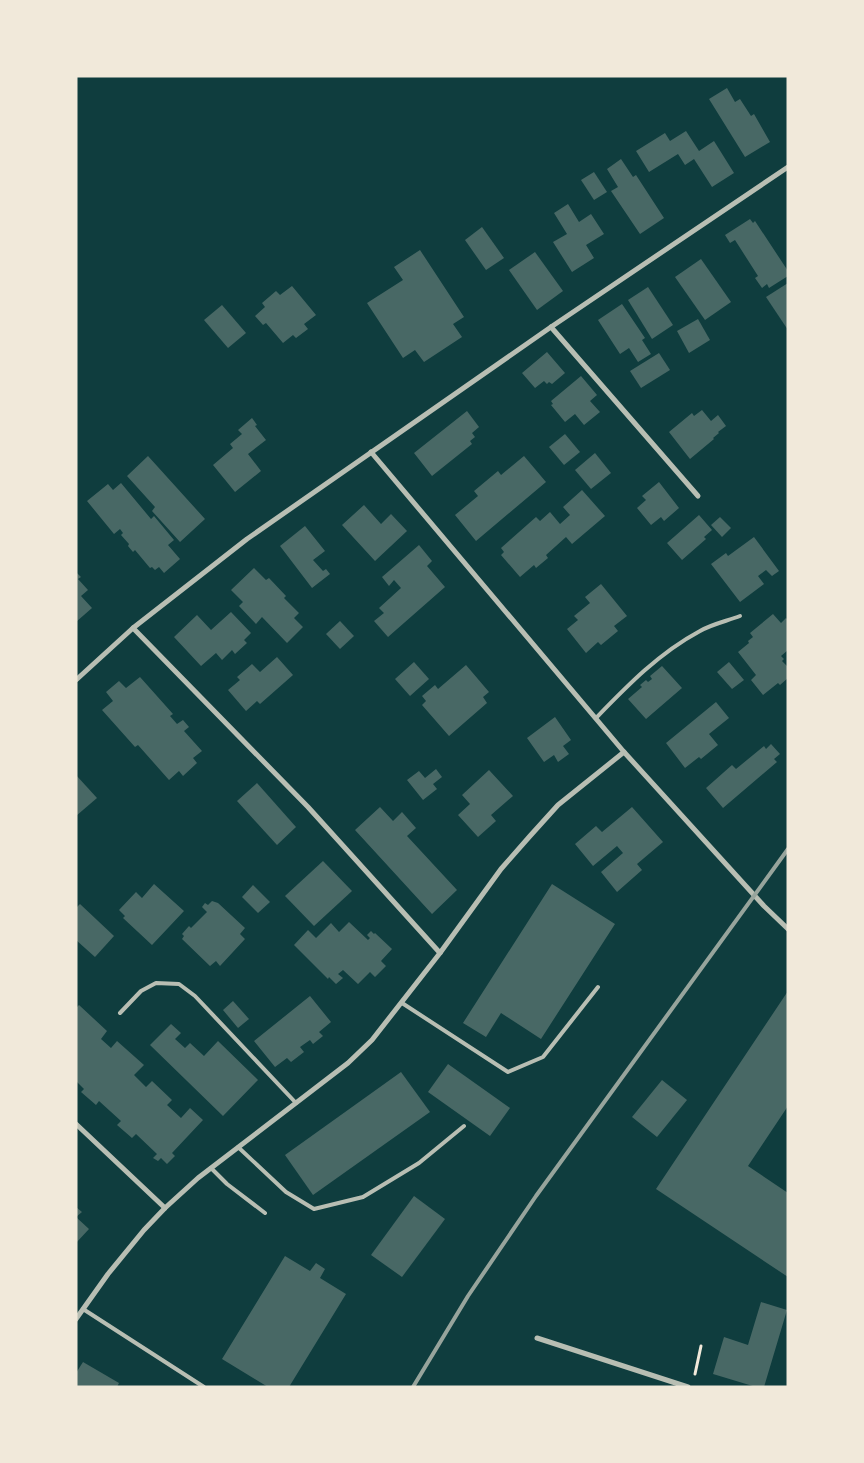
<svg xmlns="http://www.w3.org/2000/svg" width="864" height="1463" font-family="Helvetica,sans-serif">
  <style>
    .building { fill: #486865 }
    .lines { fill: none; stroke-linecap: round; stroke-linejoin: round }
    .path { stroke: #f1e9da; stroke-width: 3 }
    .service { stroke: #b8beb3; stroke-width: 4 }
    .minor { stroke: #b8beb3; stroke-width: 5 }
    .rail { stroke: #97a49c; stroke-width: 4 }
  </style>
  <rect width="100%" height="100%" fill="#0f3d3e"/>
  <g class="building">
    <polygon points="727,88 735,102 740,99 751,116 754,114 770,142 745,157 709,99"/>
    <polygon points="686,131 699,151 714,141 734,173 712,187 694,159 685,165 678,154 649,172 636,151 665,133 670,141"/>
    <polygon points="621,159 633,177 636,175 664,218 640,234 611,191 618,187 607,169"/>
    <polygon points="594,172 607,192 594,200 581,180"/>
    <polygon points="568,204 579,222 591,214 604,234 586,245 594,258 572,272 553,242 567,234 554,213"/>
    <polygon points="750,219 753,223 755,221 788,271 788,276 769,288 767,284 762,288 755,278 758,276 735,240 730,243 725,235"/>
    <polygon points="482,227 504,258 486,270 465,240"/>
    <polygon points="420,250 464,317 453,324 462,337 424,362 415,350 403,358 367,303 403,280 394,267"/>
    <polygon points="535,252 563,291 537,310 509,270"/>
    <polygon points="701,259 731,302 705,320 675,277"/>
    <polygon points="788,283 788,330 766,297"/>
    <polygon points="292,286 316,315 304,324 308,329 296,338 293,335 283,343 266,323 263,325 255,316 265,307 262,303 276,291 280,295"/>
    <polygon points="648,287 673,325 652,339 628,300"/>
    <polygon points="622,304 645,338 642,340 651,354 638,362 629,348 620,354 598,320"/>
    <polygon points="222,305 246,333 228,348 204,320"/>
    <polygon points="698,319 710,340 689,353 677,331"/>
    <polygon points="547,352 565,373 552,384 549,382 547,384 544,381 535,388 522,373"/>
    <polygon points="659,353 670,370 641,388 630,371"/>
    <polygon points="581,376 597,395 590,401 600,412 584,425 575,414 565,422 551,405 553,404 551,401"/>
    <polygon points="702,410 711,421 718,415 726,426 718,432 719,433 713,438 714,439 690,459 669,432 692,413 694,416"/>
    <polygon points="467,411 479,427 472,433 475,437 470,441 472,444 432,476 414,453"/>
    <polygon points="252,418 257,425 255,426 266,440 248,454 261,471 235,492 213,465 233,448 230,444 242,434 238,430"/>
    <polygon points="565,434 580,452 564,465 549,447"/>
    <polygon points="595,453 611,473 591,489 575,470"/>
    <polygon points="148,456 205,519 180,542 152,511 155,507 127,476"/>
    <polygon points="524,456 546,482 476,541 455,515 478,496 474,491 498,471 501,475"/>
    <polygon points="659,482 679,508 664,521 661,517 651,525 637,508 646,500 642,496"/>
    <polygon points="121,483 151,519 154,516 174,540 168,545 180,559 164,573 159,567 155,570 152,567 150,568 135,550 133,552 128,546 129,544 121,535 123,533 120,529 114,534 87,501 108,484 113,490"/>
    <polygon points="582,490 605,516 572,544 566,537 546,555 548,558 536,568 534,565 520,577 501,555 504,552 501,548 536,517 540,521 550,512 560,524 570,515 563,507"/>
    <polygon points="364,505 381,524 391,514 407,531 375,561 342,525"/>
    <polygon points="699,515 712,530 704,537 706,539 682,560 667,543"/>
    <polygon points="720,517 731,528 722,537 711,525"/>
    <polygon points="305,526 325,551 313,560 323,571 326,569 330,574 312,588 280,546"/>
    <polygon points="754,537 779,571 772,576 766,570 758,576 764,584 740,602 711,564 726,553 728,556"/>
    <polygon points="419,545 432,561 427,566 445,587 388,637 374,621 384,613 379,608 401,588 394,580 389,586 382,577"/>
    <polygon points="254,568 266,580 269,578 286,596 284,598 299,613 294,618 303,627 287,643 262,617 256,624 239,606 243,602 231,590"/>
    <polygon points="76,572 81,577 78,579 88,590 81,596 92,608 76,622"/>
    <polygon points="601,584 627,616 614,626 618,631 601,645 598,642 586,653 567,629 578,620 574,616 590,603 585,597"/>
    <polygon points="231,612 251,633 244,640 247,643 235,654 232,650 222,660 216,653 201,666 174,637 197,615 211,630"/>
    <polygon points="773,614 781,623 786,618 788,620 788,650 781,656 784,659 782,661 788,667 788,678 780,685 778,683 763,695 751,680 756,675 738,652 749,643 748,641 753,637 750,633"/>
    <polygon points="340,621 354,636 340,649 326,634"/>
    <polygon points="277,657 293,675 260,704 257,701 246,711 228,690 240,680 237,677 252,664 260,672"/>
    <polygon points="414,662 429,679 410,696 395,679"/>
    <polygon points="729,662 744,680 732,689 717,672"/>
    <polygon points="466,665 489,692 483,697 487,703 449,736 422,705 426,701 422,696 435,685 438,689"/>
    <polygon points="662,666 682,688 646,719 628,699 642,687 640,685 646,680 648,682 652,679 650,676"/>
    <polygon points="140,677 173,714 170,716 177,724 183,720 189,727 184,731 202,751 193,758 197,763 183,776 179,771 169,780 138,745 135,747 102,710 113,701 106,692 119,681 126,688"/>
    <polygon points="716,702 729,718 709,734 718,745 701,759 699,757 685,768 666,743"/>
    <polygon points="555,717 571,740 563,746 569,754 558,762 554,755 544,762 527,738"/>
    <polygon points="771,744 780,754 774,759 777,762 723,808 706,788 732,765 736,769 764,746 766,749"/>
    <polygon points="436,769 442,777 433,784 437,789 423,800 407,780 419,771 425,778"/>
    <polygon points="489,770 513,796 491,815 496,821 478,837 458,815 470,804 462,795"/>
    <polygon points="76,775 97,798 76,816"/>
    <polygon points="257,783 296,827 277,845 237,801"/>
    <polygon points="380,807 393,821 402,812 416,828 407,836 457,890 432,914 355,830"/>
    <polygon points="632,807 663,842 637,864 642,870 617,892 601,872 623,853 617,846 593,866 575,844 596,826 602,832"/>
    <polygon points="323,861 352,891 314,926 285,896"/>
    <polygon points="154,884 184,911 152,945 123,918 125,916 119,910 136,892 142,898"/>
    <polygon points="552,884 615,924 541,1039 501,1013 486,1037 463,1023"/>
    <polygon points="253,885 270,902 258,913 242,897"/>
    <polygon points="212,901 218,903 245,928 240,934 245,939 220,966 216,961 210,966 182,939 184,936 182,934 189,926 191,928 207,912 202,907 205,903 208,905"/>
    <polygon points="80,904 114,936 95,957 76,940 76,908"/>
    <polygon points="349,922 368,940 370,938 367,935 371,931 374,934 375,933 392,949 381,961 386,966 375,977 370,972 358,984 343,970 338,974 343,978 336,984 329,977 328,979 294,945 308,930 316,938 331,923 339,932"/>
    <polygon points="788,991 788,1106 748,1166 788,1193 788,1277 656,1189"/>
    <polygon points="310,996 331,1022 319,1032 323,1036 313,1044 310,1040 300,1047 304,1052 291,1062 287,1058 275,1067 254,1041"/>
    <polygon points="233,1001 249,1019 238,1028 223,1010"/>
    <polygon points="79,1005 107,1031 101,1039 111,1048 117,1041 144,1065 134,1075 146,1087 152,1081 172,1100 167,1105 181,1118 190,1108 203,1120 172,1153 175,1156 167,1164 161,1158 158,1161 153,1158 157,1154 136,1134 132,1138 117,1125 121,1121 99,1101 96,1105 81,1092 84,1089 76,1081 76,1008"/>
    <polygon points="171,1024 181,1033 175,1039 185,1048 190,1043 204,1056 218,1041 258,1080 223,1116 150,1045"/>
    <polygon points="448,1064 510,1108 490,1136 428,1092"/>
    <polygon points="401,1072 430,1112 313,1195 285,1155"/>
    <polygon points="662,1080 687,1100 657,1137 632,1117"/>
    <polygon points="414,1196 445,1219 402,1277 371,1255"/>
    <polygon points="76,1207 82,1212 76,1217 89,1229 76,1243"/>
    <polygon points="285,1256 310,1271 316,1263 325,1269 320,1278 346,1294 289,1387 268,1387 222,1359"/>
    <polygon points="761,1302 787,1310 764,1387 756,1387 713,1374 724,1337 748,1345"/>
    <polygon points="83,1362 119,1383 117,1387 76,1387 76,1373"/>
  </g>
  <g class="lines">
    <polyline class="path" points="695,1374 701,1346"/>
    <g class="service">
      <path d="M596 718C628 685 659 653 700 631 712 624 727 621 740 616"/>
      <polyline points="402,1003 508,1072 543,1057 598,987"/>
      <polyline points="120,1013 141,991 156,983 179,984 195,996 296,1103"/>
      <polyline points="238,1147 286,1192 314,1209 363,1197 419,1163 464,1126"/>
      <polyline points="211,1168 227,1184 265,1213"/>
      <polyline points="83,1309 204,1387"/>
    </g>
    <g class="minor">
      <polyline points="551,327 698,496"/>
      <polyline points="371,452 624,752 764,906 788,929"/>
      <polyline points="133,628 308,807 440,953"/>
      <polyline points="76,680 133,628 247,539 551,327 788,167"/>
      <polyline points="76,1124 165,1208"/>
      <polyline points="76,1319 108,1274 144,1230 165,1208 198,1178 348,1063 372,1040 440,953 501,869 530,836 558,805 624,752"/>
      <polyline points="537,1338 688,1387"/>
    </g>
    <polyline class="rail" points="413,1387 468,1296 536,1196 788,849"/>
  </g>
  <rect width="864" height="1463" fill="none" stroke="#f1e9da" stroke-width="155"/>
</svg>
